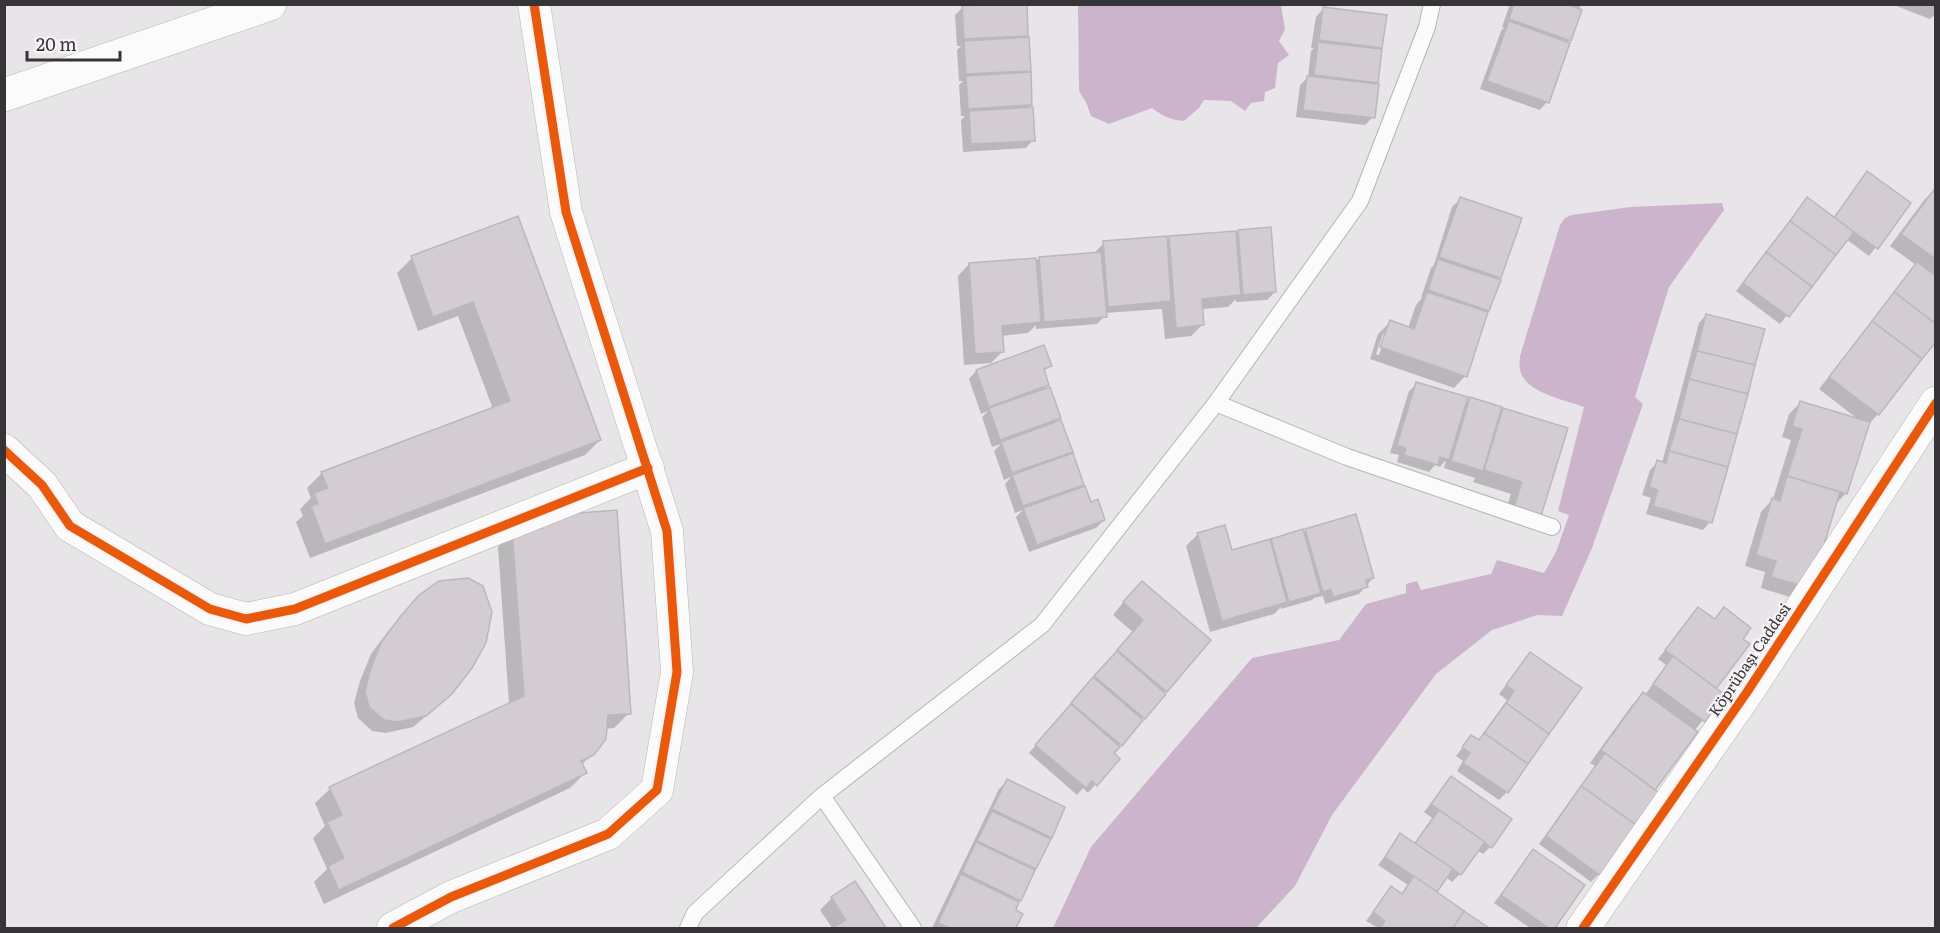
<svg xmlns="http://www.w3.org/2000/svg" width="1940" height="933" font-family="Literata,serif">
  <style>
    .water { fill: #ccb4cd }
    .shadow { fill: #0003; fill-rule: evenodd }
    .building { fill: #d3ccd3; stroke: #bab8ba; stroke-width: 1.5 }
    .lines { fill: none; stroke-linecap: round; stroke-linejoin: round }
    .service-casing { stroke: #b6b4b6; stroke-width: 18 }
    .minor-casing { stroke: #b6b4b6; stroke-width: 33 }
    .tertiary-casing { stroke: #b6b4b6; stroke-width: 34 }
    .primary-casing { stroke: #b6b4b6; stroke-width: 34 }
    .service { stroke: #fcfbfc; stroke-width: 16 }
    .minor { stroke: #fcfbfc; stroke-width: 32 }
    .tertiary { stroke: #fcfbfc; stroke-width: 33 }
    .primary { stroke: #fcfbfc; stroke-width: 33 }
    .cycleway-casing { stroke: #f6f2f6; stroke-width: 13 }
    .cycleway { stroke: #e8590c; stroke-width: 9 }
    .labels { text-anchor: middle; stroke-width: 4.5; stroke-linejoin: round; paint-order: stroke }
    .street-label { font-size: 15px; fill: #363436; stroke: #f6f2f6 }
  </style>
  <rect width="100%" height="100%" fill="#e8e5e8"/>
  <g class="water">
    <path d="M1078 5H1281L1285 29 1279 41 1289 55 1278 63 1275 88 1265 92 1264 101 1251 103 1245 111 1231 101 1204 100 1199 108 1184 121C1171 120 1162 116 1152 108L1109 124 1091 116 1086 102 1079 91Z"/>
    <path d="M1722 203 1724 210 1669 287 1635 397 1643 404 1592 548 1562 616 1537 615 1492 630 1436 674 1332 815 1295 886 1256 928H1053L1091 847 1252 658 1339 640 1366 604 1406 593V584L1417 581 1421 590 1491 574 1497 560 1544 573 1556 552 1569 515 1558 511 1584 407C1566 400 1525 393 1520 370 1519 366 1520 360 1520 356L1560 225 1565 218 1572 215 1630 207Z"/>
  </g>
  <g class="shadow">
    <polygon points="1510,4 1582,4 1578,10 1569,40 1566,43 1547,102 1540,110 1480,89 1501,31 1504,28 1502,27"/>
    <polygon points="1891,4 1936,4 1936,14 1930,19"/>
    <polygon points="963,7 1027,35 1023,39 1029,70 1025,74 1031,105 1026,109 1033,140 1026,148 963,152 961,120 965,116 961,116 959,85 963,81 959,81 957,50 961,46 957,46 955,15"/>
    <polygon points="1323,9 1381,47 1378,50 1377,82 1374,85 1373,117 1365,125 1296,117 1300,85 1308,77 1311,51 1314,48 1311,48 1316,17"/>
    <polygon points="1867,173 1909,204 1869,256 1846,239 1780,324 1736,291 1807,199 1832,219"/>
    <polygon points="1936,189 1936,340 1878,414 1867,426 1846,493 1835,505 1815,570 1790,597 1761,588 1765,572 1745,566 1761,512 1773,499 1791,440 1782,437 1789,414 1801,402 1859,420 1819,389 1916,265 1890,246 1925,199"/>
    <path d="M1460 199 1500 277 1497 280 1488 310 1485 313 1465 376 1454 388 1370 359 1378 334 1390 322 1408 328 1416 305 1422 298H1421L1431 268 1434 265 1452 207ZM1383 334H1386L1379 355 1376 354Z"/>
    <polygon points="517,218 600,440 585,455 310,558 296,522 303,516 300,509 311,498 307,488 322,473 493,409 458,316 418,331 397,273 412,258"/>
    <polygon points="1238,231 1275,292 1267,300 1236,302 1236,299 1228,307 1202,309 1203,324 1191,336 1165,339 1162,309 1105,313 1105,316 1097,324 1036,329 1036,325 1028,333 1001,336 1002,352 991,363 964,365 958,276 969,264 1035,263 1039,258 1096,254 1096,251 1104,243 1165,242 1169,238 1235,234"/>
    <polygon points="1706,315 1710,522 1703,530 1646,514 1651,498 1642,495 1650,470 1658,462 1662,463 1699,323"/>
    <polygon points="1050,366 1043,372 1048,385 1041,391 1059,418 1052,425 1071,451 1064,458 1082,484 1075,491 1104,520 1096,528 1029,552 1016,517 1023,510 1015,513 1005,484 1011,477 1004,480 994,451 1001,444 992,447 982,417 988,411 981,414 969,379 976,371"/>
    <polygon points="1417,384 1464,406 1470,399 1498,416 1504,410 1540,515 1503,519 1511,494 1473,482 1475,478 1444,468 1446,460 1440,467 1435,465 1429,472 1397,462 1399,455 1390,453 1409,391"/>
    <polygon points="1355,516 1373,578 1359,594 1325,604 1323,596 1314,598 1312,600 1281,609 1281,607 1274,614 1210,632 1186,546 1198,534 1231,552 1269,543 1272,540 1303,533 1305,531"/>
    <polygon points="542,518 629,713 614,728 605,729 593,754 581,765 585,773 570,788 324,904 314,882 327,869 313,838 325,826 315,803 330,789 509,704 498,547 513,532"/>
    <polygon points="1130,594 1209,640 1112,754 1118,759 1088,793 1083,788 1077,795 1029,753 1133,632 1113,615"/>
    <polygon points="408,609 438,706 413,727 386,733 372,731 358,718 354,703 360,681 371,654 389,630"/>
    <polygon points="1698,609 1714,621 1724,609 1713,689 1723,695 1694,731 1696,732 1653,790 1657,793 1599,874 1591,882 1539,844 1595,766 1590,763 1632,705 1645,695 1666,665 1658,659"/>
    <polygon points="1530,654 1507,792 1499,800 1457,771 1463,761 1456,756 1471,737 1478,741 1507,700 1499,694"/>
    <polygon points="1451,778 1490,847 1483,854 1477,850 1460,874 1452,882 1446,877 1435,893 1487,928 1378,928 1366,921 1391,888 1401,894 1408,885 1378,865 1401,835 1414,844 1432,818 1424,812"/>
    <polygon points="1007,781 1050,837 1014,911 1021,914 1014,928 932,928 999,789"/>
    <polygon points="1533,851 1583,886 1553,928 1530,928 1494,903"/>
    <polygon points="855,884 884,928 832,928 820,910 832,898"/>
  </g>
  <g class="building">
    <polygon points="984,4 1027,4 1028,36 964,39 962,6"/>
    <polygon points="1514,4 1568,4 1582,10 1571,41 1509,19"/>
    <polygon points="1323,7 1387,15 1382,48 1319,40"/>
    <polygon points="1509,21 1570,43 1549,103 1487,81"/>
    <polygon points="1029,37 1031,71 966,74 964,41"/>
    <polygon points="1318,42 1382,49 1378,83 1314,75"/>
    <polygon points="1031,72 1032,105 968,109 966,76"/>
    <polygon points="1307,76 1379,84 1375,118 1303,110"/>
    <polygon points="1033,107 1035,141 971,144 969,111"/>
    <polygon points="1867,171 1911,203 1878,249 1834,218"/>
    <polygon points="1936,187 1936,259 1901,234"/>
    <polygon points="1460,197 1522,218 1501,278 1439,257"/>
    <polygon points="1807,197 1854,232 1836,255 1790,221"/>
    <polygon points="518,216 601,440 325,544 311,506 318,504 314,493 328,488 321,472 510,401 473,302 433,317 411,256"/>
    <polygon points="1790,221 1836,255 1812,287 1766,252"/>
    <polygon points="1271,227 1276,292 1243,295 1238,230"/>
    <polygon points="1236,231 1241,295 1202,299 1204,325 1176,328 1169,236"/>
    <polygon points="1167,236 1171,301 1108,307 1103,241"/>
    <polygon points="1101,252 1107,317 1044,322 1039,257"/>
    <polygon points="1766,252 1812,287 1789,317 1743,283"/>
    <polygon points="1036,258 1041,322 1002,326 1004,352 975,354 969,263"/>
    <polygon points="1438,259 1501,280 1489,311 1428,290"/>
    <polygon points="1917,262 1936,276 1936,324 1894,292"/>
    <polygon points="1427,292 1488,312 1467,377 1380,347 1390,320 1414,329"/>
    <polygon points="1894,292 1936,324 1936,342 1922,359 1872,321"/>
    <polygon points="1706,314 1765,329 1755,365 1697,351"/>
    <polygon points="1872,321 1922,359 1879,415 1829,377"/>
    <polygon points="1044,345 1052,366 1044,369 1049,385 989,407 976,370"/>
    <polygon points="1697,351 1755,365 1748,394 1689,379"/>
    <polygon points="1689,379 1748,394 1737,434 1679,419"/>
    <polygon points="1416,382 1468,397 1449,460 1440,457 1438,465 1404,455 1406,448 1397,445"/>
    <polygon points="1050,387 1061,418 1000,440 989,408"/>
    <polygon points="1470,397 1502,407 1483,471 1451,461"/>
    <polygon points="1800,401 1870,422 1847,494 1787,476 1802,429 1792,426"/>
    <polygon points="1503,408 1568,428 1541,516 1514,507 1522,482 1484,470"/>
    <polygon points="1679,419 1737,434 1728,467 1669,451"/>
    <polygon points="1061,420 1073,452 1012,473 1001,442"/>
    <polygon points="1669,451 1728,467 1712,523 1653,506 1658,490 1649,487 1657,460 1666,463"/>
    <polygon points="1073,453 1084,485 1023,506 1012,475"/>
    <polygon points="1787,476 1840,492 1816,571 1803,586 1771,577 1776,561 1756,555 1772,498 1780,501"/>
    <polygon points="1085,486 1091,502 1098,499 1105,520 1037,545 1023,508"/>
    <polygon points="617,510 631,714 608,715 606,739 594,755 581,761 587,773 339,890 328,866 344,858 327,822 342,815 329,787 524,696 512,530 543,528 542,516"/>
    <polygon points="1356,514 1374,578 1366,580 1368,587 1333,597 1331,589 1323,592 1305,529"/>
    <polygon points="1225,525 1232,550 1270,539 1287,602 1222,621 1197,533"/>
    <polygon points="1303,529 1321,593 1289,602 1271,539"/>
    <polygon points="468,578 483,586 492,612 486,643 472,668 452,694 426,716 398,722 384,720 369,707 365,691 371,668 382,641 400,617 419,595 439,581"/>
    <polygon points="1142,581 1211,640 1167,692 1117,650 1143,620 1123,602"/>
    <polygon points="1698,607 1715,619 1724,607 1751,628 1743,639 1750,644 1716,689 1665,650"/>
    <polygon points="1117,651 1166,694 1145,719 1094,676"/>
    <polygon points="1530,652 1582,688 1549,734 1506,703 1514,691 1506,685"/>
    <polygon points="1673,656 1725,695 1705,722 1653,684"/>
    <polygon points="1093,677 1143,720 1122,746 1071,703"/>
    <polygon points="1643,692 1698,732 1655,790 1601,750"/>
    <polygon points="1506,703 1549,734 1528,764 1484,733"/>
    <polygon points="1071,704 1120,747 1114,753 1120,759 1097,786 1092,781 1086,788 1035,745"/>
    <polygon points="1484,733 1528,764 1508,793 1463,763 1470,753 1462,747 1471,735 1479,740"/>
    <polygon points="1605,753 1659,793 1636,825 1581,786"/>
    <polygon points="1451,776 1512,819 1492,848 1431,804"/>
    <polygon points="1007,779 1065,807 1052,838 992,809"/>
    <polygon points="1581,786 1636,825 1600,875 1546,836"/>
    <polygon points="1439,810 1485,842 1461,875 1415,843"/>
    <polygon points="992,811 1051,839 1036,869 977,841"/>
    <polygon points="1400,833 1453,869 1437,892 1385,857"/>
    <polygon points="976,842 1035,870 1021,901 962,872"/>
    <polygon points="1533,849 1585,885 1555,928 1549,928 1501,895"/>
    <polygon points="961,874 1019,902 1016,910 1023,914 1016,928 950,928 938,923"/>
    <polygon points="1414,876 1464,911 1453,928 1380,928 1385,921 1373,912 1391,886 1402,894"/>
    <polygon points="855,881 886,928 832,928 846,920 831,897"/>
    <polygon points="1464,911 1489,928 1453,928"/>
  </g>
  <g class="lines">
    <g class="service-casing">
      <g id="service">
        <polyline points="1216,403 1347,457 1552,527"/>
        <polyline points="822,796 913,928"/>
        <polyline points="688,928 695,913 822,796 1042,625 1216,403 1360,201 1427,27 1432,4"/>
      </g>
    </g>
    <g class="minor-casing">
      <g id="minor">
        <polyline points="4,450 42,485 70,526 210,609 246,619 295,609 648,468"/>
        <polyline points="393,928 451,897 608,834 657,790 677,672 667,531 566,212 534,4"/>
      </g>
    </g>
    <g class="tertiary-casing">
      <polyline id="tertiary" points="1583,928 1747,692 1936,403"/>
    </g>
    <g class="primary-casing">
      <polyline id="primary" points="4,95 270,4"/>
    </g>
    <use href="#service" class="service"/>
    <use href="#minor" class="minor"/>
    <use href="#tertiary" class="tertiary"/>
    <use href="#primary" class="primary"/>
    <g class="cycleway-casing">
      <g id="cycleway">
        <polyline points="4,450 42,485 70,526 210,609 246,619 295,609 648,468"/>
        <polyline points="393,928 451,897 608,834 657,790 677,672 667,531 566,212 534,4"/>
        <polyline points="1583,928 1747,692 1936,403"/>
      </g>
    </g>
    <use href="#cycleway" class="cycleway"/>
  </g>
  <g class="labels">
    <g class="street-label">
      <text transform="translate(1750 660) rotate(-56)" y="5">Köprübaşı Caddesi</text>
    </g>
  </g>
  <rect width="1940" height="933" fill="none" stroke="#363436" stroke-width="12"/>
  <path d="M27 51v9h93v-9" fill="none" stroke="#363436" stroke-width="3"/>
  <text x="36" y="51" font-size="18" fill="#363436" stroke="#f6f2f6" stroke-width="4.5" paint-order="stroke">20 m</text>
</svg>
